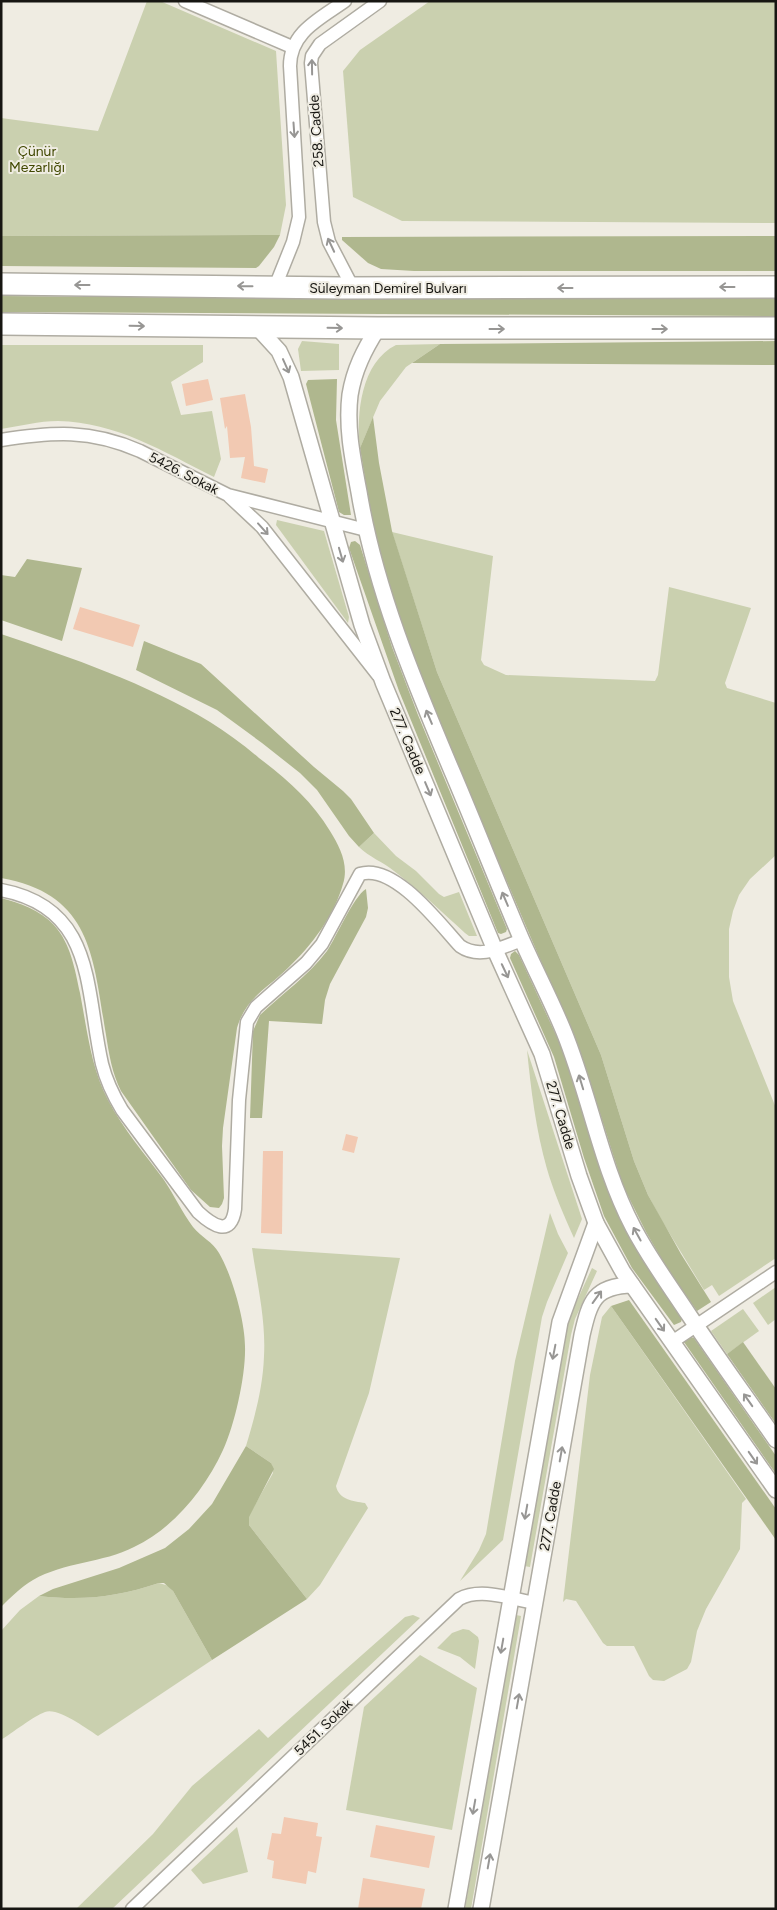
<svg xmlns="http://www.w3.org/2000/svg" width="777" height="1910" font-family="Figtree,sans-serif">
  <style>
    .green { fill: #cad0af }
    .forest { fill: #afb78e }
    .building { fill: #f2c9b2 }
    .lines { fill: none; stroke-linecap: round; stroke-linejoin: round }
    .minor-casing { stroke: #afaca2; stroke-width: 15 }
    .tertiary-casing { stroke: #afaca2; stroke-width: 18 }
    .trunk-casing { stroke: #afaca2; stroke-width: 24 }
    .minor { stroke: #fff; stroke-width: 12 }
    .tertiary { stroke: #fff; stroke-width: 15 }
    .trunk { stroke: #fff; stroke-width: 21 }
    .oneway { stroke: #979694 }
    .labels { text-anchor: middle; stroke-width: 4; stroke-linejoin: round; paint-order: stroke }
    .street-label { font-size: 14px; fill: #171612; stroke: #efece2 }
    .park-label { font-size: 14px; fill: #404801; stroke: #efece2 }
  </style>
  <rect width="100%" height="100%" fill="#efece2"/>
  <g class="green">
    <polygon points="147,1 160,1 276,51 286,205 280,235 1,236 1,118 98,131"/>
    <polygon points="430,1 776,1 776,223 402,221 353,197 343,71 360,50"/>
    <polygon points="302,341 339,344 339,370 301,371 298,349"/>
    <path d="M440 344 406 367 380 401 360 448C356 414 361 362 396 345Z"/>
    <path d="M1 345H203V362L171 382 181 415 212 411 221 459 214 477C164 452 116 422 58 421 39 421 20 426 1 429Z"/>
    <polygon points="277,520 324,531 349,617 348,623 276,525"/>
    <polygon points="392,532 493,556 481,660 484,665 506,675 655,681 658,675 669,587 751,608 725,683 727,688 776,703 776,855 750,879 739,895 733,911 729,929 729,977 733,1001 776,1108 776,1258 719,1296 712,1285 704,1290 662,1221 648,1195 634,1161 601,1055 437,672"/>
    <path d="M374 833 396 856 416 871 439 894 444 897 459 892 477 936H469L465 933C442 912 419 890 394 871 383 862 369 857 359 847Z"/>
    <path d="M527 1050 582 1219 574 1238C564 1216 554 1193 547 1169 536 1131 531 1090 527 1050Z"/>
    <polygon points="550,1213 558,1234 568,1253 547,1302 542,1317 503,1540 460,1581 479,1550 486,1534 515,1361"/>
    <path d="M252 1248 400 1258 369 1393 336 1486C339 1500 353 1501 365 1503L368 1508 320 1585 307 1599 249 1525 248 1517 273 1473 271 1463 246 1446C255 1416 263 1387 264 1356 266 1320 257 1283 252 1248Z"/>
    <polygon points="592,1268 597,1271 575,1319 571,1335 530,1567 524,1566 566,1333 569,1318"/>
    <polygon points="776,1287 776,1319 768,1325 753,1303"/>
    <polygon points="611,1306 746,1499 742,1503 740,1549 706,1609 697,1631 691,1662 687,1669 664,1681 653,1680 649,1676 634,1646 607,1646 603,1643 576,1601 566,1599 563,1602 590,1375 602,1317"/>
    <polygon points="743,1309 759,1331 727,1354 711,1331"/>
    <path d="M159 1583 169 1586 173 1591 212 1660 98 1736C87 1729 58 1707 45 1712 34 1716 12 1733 1 1740V1631L20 1610 39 1596C83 1601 117 1597 159 1583Z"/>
    <polygon points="413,1615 420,1618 112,1909 76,1909 153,1834 192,1786 259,1729 268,1738 405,1617"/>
    <polygon points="516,1615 521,1616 471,1909 465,1909"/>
    <polygon points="463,1629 469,1630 478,1637 479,1641 475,1669 460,1657 437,1648 452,1633"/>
    <polygon points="420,1655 477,1688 452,1830 346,1810 364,1707"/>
    <polygon points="237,1827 248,1872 203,1884 191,1870"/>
  </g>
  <g class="forest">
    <polygon points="280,235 274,247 259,266 256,268 1,266 1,236"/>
    <polygon points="776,236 776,271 414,271 381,269 368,263 342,240 342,237"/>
    <polygon points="1,296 383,299 776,297 776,316 1,312"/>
    <polygon points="776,341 776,365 412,363 440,344"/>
    <polygon points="337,379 336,420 351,515 344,515 339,512 306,384 308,380"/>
    <polygon points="373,417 379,463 392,531 437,672 601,1055 634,1161 648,1195 681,1254 711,1302 697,1311 668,1270 646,1232 623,1186 583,1060 419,675 382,564 372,522 360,448"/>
    <polygon points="355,541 360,545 392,647 418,715 507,929 506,932 501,934 498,933 399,691 349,548 351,542"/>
    <polygon points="27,559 82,568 62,641 1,620 1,575 15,577"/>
    <path d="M1 634C72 658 146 683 210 722 227 733 244 745 259 758 287 779 312 801 330 831 340 847 349 865 343 884 334 916 312 945 288 968 267 989 246 997 237 1028L223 1128 222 1146 224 1198 222 1204 219 1208 210 1207 191 1190 121 1091C112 1073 109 1054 106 1035 93 959 93 894 1 878Z"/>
    <polygon points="144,641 201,664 314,767 343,791 351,799 374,833 359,847 349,836 317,790 300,773 262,743 217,710 136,670"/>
    <path d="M366 889 368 908 366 917 330 984 325 1000 322 1024 269 1021 262 1118H250L253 1031 260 1015C282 994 309 975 327 951 337 936 353 897 366 889Z"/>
    <path d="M1 898C20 903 40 910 54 925 71 944 75 970 80 993 87 1029 91 1068 108 1100 123 1129 145 1154 164 1180 174 1195 182 1212 193 1227 201 1237 213 1242 219 1253 232 1275 245 1321 245 1346 246 1374 235 1424 223 1450 205 1489 174 1528 134 1547 103 1563 64 1562 33 1580 21 1587 11 1597 1 1607Z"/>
    <polygon points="515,951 519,955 563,1050 602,1176 616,1209 642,1259 682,1319 681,1322 674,1325 632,1268 604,1216 584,1158 554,1057 510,958 511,954"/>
    <polygon points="629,1300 776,1509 776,1540 611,1306"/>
    <polygon points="691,1337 694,1338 776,1456 776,1474 684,1342"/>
    <polygon points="743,1342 776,1389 776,1424 727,1354"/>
    <path d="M246 1446 271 1463 274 1469 249 1517V1525L307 1599 212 1660 173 1591 164 1583H159C117 1597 83 1601 39 1596L53 1589 119 1568 165 1548 189 1529 212 1504Z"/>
  </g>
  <g class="building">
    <polygon points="208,379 213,400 186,406 182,384"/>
    <polygon points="245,394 251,427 254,466 268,469 265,483 241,478 245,457 230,458 227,426 225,429 220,398"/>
    <polygon points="80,607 140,625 133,647 73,629"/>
    <polygon points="346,1134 358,1137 354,1153 342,1150"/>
    <polygon points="263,1151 283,1151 282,1234 261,1233"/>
    <polygon points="284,1817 318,1823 316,1836 322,1837 316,1873 308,1871 306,1884 272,1878 274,1861 267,1859 272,1833 281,1834"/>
    <polygon points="376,1825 435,1836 429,1868 370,1857"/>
    <polygon points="363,1878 425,1889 421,1909 358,1909"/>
  </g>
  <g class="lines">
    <g class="minor-casing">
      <g id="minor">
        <polyline points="185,1 292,47"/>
        <path d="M275 287 293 242 299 217 290 66C290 32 320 19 345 1"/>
        <polyline points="353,288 329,242 324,222 311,63 312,56 320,44 380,1"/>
        <path d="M1 440C53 432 90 429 140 451L228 495 366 530"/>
        <polyline points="230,497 262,527 378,675"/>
        <path d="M1 890C96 908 85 989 102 1064 106 1080 113 1095 122 1110L198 1212C212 1225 231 1238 235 1209L239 1100 247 1022 256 1007 306 963 322 944 360 874C394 863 439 923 460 946 480 960 502 947 522 940"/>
        <polyline points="672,1342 776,1272"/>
        <path d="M132 1909 459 1599C481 1587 511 1599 535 1603"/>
      </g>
    </g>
    <g class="tertiary-casing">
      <g id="tertiary">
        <polyline points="257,327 279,351 291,377 362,625 383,682 495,950 542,1054 579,1176 596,1223 623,1272 776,1490"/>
        <path d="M378 328C364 350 354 370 350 395 346 428 353 460 359 492 375 588 413 679 451 769 475 825 497 882 521 938 535 970 551 1000 564 1032 590 1096 601 1166 633 1227 649 1258 670 1286 689 1315 717 1357 747 1398 776 1440"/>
        <polyline points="456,1909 560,1322 596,1223"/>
        <path d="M481 1909 582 1335C590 1301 594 1286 632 1285"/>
      </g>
    </g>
    <g class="trunk-casing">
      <g id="trunk">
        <polyline points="1,284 342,288 776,287"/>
        <polyline points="1,324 378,328 776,328"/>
      </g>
    </g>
    <use href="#minor" class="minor"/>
    <use href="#tertiary" class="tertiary"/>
    <use href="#trunk" class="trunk"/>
  </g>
  <defs><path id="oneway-shaft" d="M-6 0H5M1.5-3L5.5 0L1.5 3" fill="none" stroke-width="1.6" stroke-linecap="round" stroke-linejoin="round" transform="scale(1.25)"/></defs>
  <g class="oneway">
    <use href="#oneway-shaft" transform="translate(312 67) rotate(-91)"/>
    <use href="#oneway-shaft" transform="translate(294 130) rotate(86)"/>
    <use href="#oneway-shaft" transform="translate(331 245) rotate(-115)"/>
    <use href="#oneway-shaft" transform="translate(82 285) rotate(-180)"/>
    <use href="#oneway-shaft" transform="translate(245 286) rotate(-179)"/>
    <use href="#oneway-shaft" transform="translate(727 287) rotate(180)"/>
    <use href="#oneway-shaft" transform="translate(565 288) rotate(180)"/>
    <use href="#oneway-shaft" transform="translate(137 326) rotate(1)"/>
    <use href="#oneway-shaft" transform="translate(335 328) rotate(1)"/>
    <use href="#oneway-shaft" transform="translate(497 329)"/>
    <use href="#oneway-shaft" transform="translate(660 329)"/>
    <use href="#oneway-shaft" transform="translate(286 366) rotate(66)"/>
    <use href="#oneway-shaft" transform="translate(263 529) rotate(48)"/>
    <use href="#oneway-shaft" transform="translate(341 555) rotate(74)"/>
    <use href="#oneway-shaft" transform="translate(429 717) rotate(-113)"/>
    <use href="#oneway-shaft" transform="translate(428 789) rotate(67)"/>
    <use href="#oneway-shaft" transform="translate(505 899) rotate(-113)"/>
    <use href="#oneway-shaft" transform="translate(505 971) rotate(65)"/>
    <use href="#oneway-shaft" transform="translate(581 1082) rotate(-107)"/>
    <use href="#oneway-shaft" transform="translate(637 1234) rotate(-119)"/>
    <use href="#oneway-shaft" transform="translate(597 1297) rotate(-54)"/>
    <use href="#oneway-shaft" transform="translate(660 1325) rotate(55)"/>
    <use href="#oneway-shaft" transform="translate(554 1352) rotate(101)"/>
    <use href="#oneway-shaft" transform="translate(748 1400) rotate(-125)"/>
    <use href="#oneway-shaft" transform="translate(561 1454) rotate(-80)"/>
    <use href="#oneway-shaft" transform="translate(753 1458) rotate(55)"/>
    <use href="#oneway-shaft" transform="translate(526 1512) rotate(100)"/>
    <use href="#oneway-shaft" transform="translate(502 1646) rotate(100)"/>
    <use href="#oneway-shaft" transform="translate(518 1701) rotate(-80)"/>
    <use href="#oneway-shaft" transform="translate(474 1807) rotate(100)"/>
    <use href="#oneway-shaft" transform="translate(489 1861) rotate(-80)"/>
  </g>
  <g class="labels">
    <g class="street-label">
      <text transform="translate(316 131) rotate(-94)" y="5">258. Cadde</text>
      <text x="388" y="293">Süleyman Demirel Bulvarı</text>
      <text transform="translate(184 473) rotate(27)" y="5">5426. Sokak</text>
      <text transform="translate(408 741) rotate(67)" y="5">277. Cadde</text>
      <text transform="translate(561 1115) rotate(73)" y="5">277. Cadde</text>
      <text transform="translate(550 1516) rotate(-80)" y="5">277. Cadde</text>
      <text transform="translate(323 1727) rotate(-44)" y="5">5451. Sokak</text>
    </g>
    <g class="park-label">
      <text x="37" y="156">Çünür<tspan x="37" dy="16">Mezarlığı</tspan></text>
    </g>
  </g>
  <rect width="777" height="1910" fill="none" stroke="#171612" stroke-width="5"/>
</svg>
